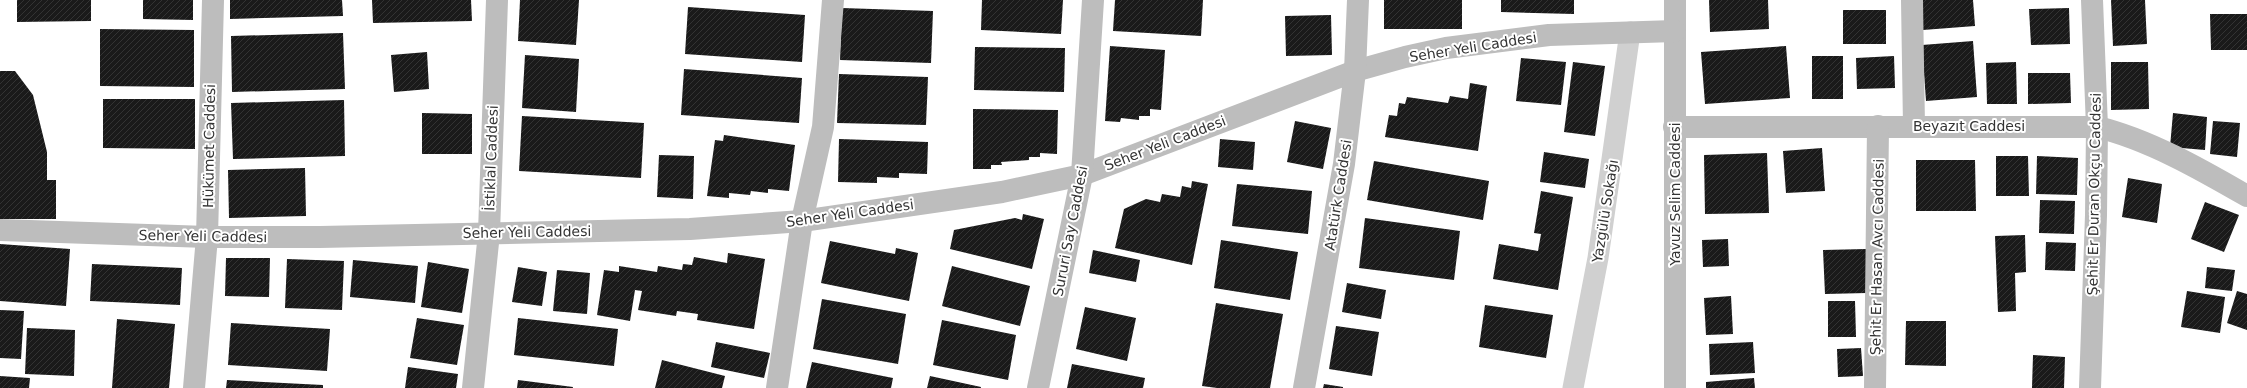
<svg xmlns="http://www.w3.org/2000/svg" width="2247" height="388" font-family="'DejaVu Sans',sans-serif">
  <style>
    .building { fill: url(#building-hatch) }
    .lines { fill: none; stroke-linecap: round; stroke-linejoin: round }
    .street { stroke: #d0d0d0; stroke-width: 21 }
    .secondary { stroke: #bdbdbd; stroke-width: 22 }
    .labels { text-anchor: middle; stroke-width: 4; stroke-linejoin: round; paint-order: stroke }
    .street-label { font-size: 14px; fill: #333; stroke: #fff }
  </style>
  <defs>
    <pattern id="building-hatch" width="6" height="6" patternUnits="userSpaceOnUse"><rect width="6" height="6" fill="#1a1a1a"/><path d="M-1 1l2-2M0 6l6-6M5 7l2-2" fill="none" stroke="#333"/></pattern>
  </defs>
  <rect width="100%" height="100%" fill="#fff"/>
  <g class="building">
    <polygon points="17,0 91,0 91,21 17,22"/>
    <polygon points="143,0 193,0 193,20 143,19"/>
    <polygon points="230,0 342,0 343,16 230,19"/>
    <polygon points="372,0 471,0 472,21 373,23"/>
    <polygon points="520,0 579,0 576,45 518,41"/>
    <polygon points="982,0 1063,0 1061,34 981,30"/>
    <polygon points="1115,0 1203,0 1201,36 1113,31"/>
    <rect x="1384" y="0" width="78" height="29"/>
    <polygon points="1501,0 1574,0 1574,14 1501,12"/>
    <polygon points="1709,0 1768,0 1769,29 1710,32"/>
    <polygon points="1921,0 1973,0 1975,26 1923,30"/>
    <polygon points="2111,0 2145,0 2147,44 2113,46"/>
    <polygon points="688,7 805,15 802,62 685,54"/>
    <polygon points="842,8 933,11 931,63 840,60"/>
    <polygon points="2069,8 2070,44 2031,45 2029,9"/>
    <rect x="1843" y="10" width="43" height="34"/>
    <polygon points="2210,14 2247,14 2247,50 2211,50"/>
    <polygon points="1331,15 1332,55 1286,56 1285,16"/>
    <polygon points="100,29 194,30 194,87 100,86"/>
    <polygon points="343,33 345,89 232,92 231,36"/>
    <polygon points="1973,41 1977,97 1926,101 1922,45"/>
    <polygon points="1110,46 1165,50 1161,110 1150,109 1150,116 1139,116 1139,120 1121,118 1120,122 1105,121"/>
    <polygon points="1786,46 1790,98 1705,104 1701,52"/>
    <polygon points="975,47 1065,48 1064,92 974,90"/>
    <polygon points="427,52 429,89 394,92 391,55"/>
    <polygon points="525,55 579,59 576,112 522,108"/>
    <rect x="1812" y="56" width="31" height="43"/>
    <polygon points="1894,56 1895,88 1857,89 1856,58"/>
    <polygon points="1521,58 1566,62 1561,105 1516,101"/>
    <polygon points="1573,62 1605,66 1595,136 1564,132"/>
    <polygon points="2016,62 2017,104 1987,104 1986,63"/>
    <polygon points="2111,62 2148,62 2149,109 2111,110"/>
    <polygon points="684,69 802,78 799,123 681,115"/>
    <polygon points="0,71 15,71 33,95 47,152 47,180 56,180 56,219 0,219"/>
    <polygon points="2028,73 2070,73 2071,103 2028,104"/>
    <polygon points="839,74 928,77 926,125 837,123"/>
    <polygon points="1470,83 1487,86 1478,151 1385,137 1389,115 1397,116 1399,103 1405,104 1407,97 1448,103 1450,96 1468,99"/>
    <polygon points="103,99 195,99 195,149 103,148"/>
    <polygon points="344,100 345,156 233,159 231,103"/>
    <polygon points="973,109 1058,110 1057,154 1040,153 1040,157 1029,157 1029,160 1001,162 1002,165 991,165 991,169 973,169"/>
    <polygon points="422,113 472,114 472,154 422,154"/>
    <polygon points="2173,113 2207,117 2205,150 2170,147"/>
    <polygon points="522,116 644,123 641,178 519,171"/>
    <polygon points="1295,121 1331,128 1323,169 1287,162"/>
    <polygon points="2213,121 2240,123 2237,157 2210,154"/>
    <polygon points="724,135 795,145 789,191 768,189 768,193 751,191 750,195 729,193 729,198 707,196 715,140 723,141"/>
    <polygon points="839,139 928,142 927,174 899,173 899,178 877,177 877,183 838,182"/>
    <polygon points="1220,139 1255,142 1253,170 1218,167"/>
    <polygon points="1822,148 1825,191 1786,193 1783,151"/>
    <polygon points="1544,152 1589,159 1585,188 1540,182"/>
    <polygon points="1767,153 1769,213 1705,214 1704,155"/>
    <polygon points="659,155 694,156 693,199 657,197"/>
    <polygon points="1996,156 2028,156 2029,196 1996,196"/>
    <polygon points="2037,156 2078,158 2077,195 2036,194"/>
    <polygon points="1916,160 1975,160 1976,211 1916,211"/>
    <polygon points="1374,161 1489,181 1483,220 1367,200"/>
    <polygon points="305,168 306,216 229,218 228,170"/>
    <polygon points="2128,178 2162,184 2157,223 2122,217"/>
    <polygon points="1192,181 1208,184 1192,265 1115,248 1124,209 1146,199 1160,202 1162,194 1180,197 1182,186 1191,188"/>
    <polygon points="1237,184 1312,191 1308,234 1232,226"/>
    <polygon points="1541,191 1573,197 1558,290 1493,279 1499,244 1538,251 1541,234 1534,233"/>
    <polygon points="2040,200 2075,201 2074,234 2039,233"/>
    <polygon points="2205,202 2239,215 2224,252 2191,239"/>
    <polygon points="1023,214 1044,219 1032,269 950,249 954,230 1015,218 1022,220"/>
    <polygon points="1365,218 1460,231 1454,280 1359,268"/>
    <polygon points="2025,235 2026,272 2015,273 2016,311 1998,312 1995,236"/>
    <polygon points="1728,239 1729,266 1703,267 1702,240"/>
    <polygon points="1221,240 1298,252 1290,300 1214,288"/>
    <polygon points="830,241 895,254 896,248 918,253 909,301 821,283"/>
    <polygon points="2046,242 2076,243 2075,271 2045,270"/>
    <polygon points="0,244 70,249 66,306 0,301"/>
    <polygon points="1866,249 1867,293 1825,294 1823,250"/>
    <polygon points="1093,250 1140,260 1136,282 1089,273"/>
    <polygon points="728,253 765,259 754,329 697,320 698,314 677,311 676,316 638,310 642,291 635,290 630,321 597,315 604,270 619,272 619,266 657,272 658,266 682,270 683,264 692,265 694,257 727,263"/>
    <polygon points="226,258 270,258 269,297 225,296"/>
    <polygon points="287,259 344,261 342,310 285,308"/>
    <polygon points="353,260 418,266 415,303 350,297"/>
    <polygon points="428,262 469,269 462,313 421,307"/>
    <polygon points="92,264 182,268 180,305 90,301"/>
    <polygon points="952,266 1030,286 1020,326 942,306"/>
    <polygon points="518,267 547,272 542,306 512,302"/>
    <polygon points="2207,267 2235,270 2232,291 2205,288"/>
    <polygon points="557,270 590,273 587,314 553,311"/>
    <polygon points="1347,283 1386,290 1381,319 1342,312"/>
    <polygon points="2187,291 2225,297 2220,333 2181,327"/>
    <polygon points="2237,291 2247,294 2247,330 2227,323"/>
    <polygon points="1731,296 1733,334 1706,335 1704,298"/>
    <polygon points="822,299 906,314 898,364 813,349"/>
    <polygon points="1828,301 1855,301 1856,337 1828,337"/>
    <polygon points="1216,303 1283,314 1270,388 1217,388 1202,386"/>
    <polygon points="1485,305 1553,315 1546,358 1479,347"/>
    <polygon points="1085,307 1136,318 1127,361 1076,349"/>
    <polygon points="0,310 24,311 21,359 0,358"/>
    <polygon points="417,318 464,325 457,365 410,358"/>
    <polygon points="518,318 618,329 614,366 514,355"/>
    <polygon points="117,319 175,324 169,388 112,388"/>
    <polygon points="942,320 1016,335 1008,380 933,365"/>
    <polygon points="1906,321 1946,321 1946,366 1905,365"/>
    <polygon points="231,323 330,329 327,371 228,365"/>
    <polygon points="1336,326 1379,332 1372,376 1329,369"/>
    <polygon points="27,328 75,330 74,376 25,374"/>
    <polygon points="716,342 770,353 764,378 711,367"/>
    <polygon points="1753,342 1755,373 1710,375 1709,344"/>
    <polygon points="1861,348 1863,376 1838,377 1837,349"/>
    <polygon points="2033,355 2065,357 2064,388 2032,388"/>
    <polygon points="662,360 725,376 722,388 655,388"/>
    <polygon points="812,362 893,378 891,388 806,388"/>
    <polygon points="1072,364 1145,378 1143,388 1067,388"/>
    <polygon points="408,367 458,374 456,388 405,388"/>
    <polygon points="0,376 30,378 29,388 0,388"/>
    <polygon points="930,376 981,387 981,388 927,388"/>
    <polygon points="1754,378 1755,388 1706,388 1706,382"/>
    <polygon points="227,380 323,385 323,388 226,388"/>
    <polygon points="518,380 573,387 573,388 517,388"/>
    <polygon points="1324,384 1343,387 1343,388 1323,388"/>
  </g>
  <g class="lines">
    <polyline class="street" points="1573,388 1598,258 1630,32"/>
    <g class="secondary">
      <polyline points="1675,0 1675,388"/>
      <polyline points="1912,0 1914,126"/>
      <path d="M1674 127H2097C2148 139 2202 170 2247 196"/>
      <polyline points="0,230 207,237 320,237 690,229 802,221 1002,192 1082,175 1355,71 1405,57 1446,48 1549,35 1675,31"/>
      <polyline points="194,388 207,237 213,0"/>
      <polyline points="473,388 489,233 497,0"/>
      <polyline points="777,388 802,221 823,127 833,0"/>
      <polyline points="1038,388 1082,175 1093,0"/>
      <polyline points="1304,388 1344,164 1355,71 1358,0"/>
      <polyline points="1875,388 1878,126"/>
      <polyline points="2090,388 2096,215 2097,127 2092,0"/>
    </g>
  </g>
  <g class="labels">
    <g class="street-label">
      <text transform="translate(1473 47) rotate(-9)" y="5">Seher Yeli Caddesi</text>
      <text x="1969" y="131">Beyazıt Caddesi</text>
      <text transform="translate(1165 143) rotate(-21)" y="5">Seher Yeli Caddesi</text>
      <text transform="translate(209 146) rotate(-89)" y="5">Hükümet Caddesi</text>
      <text transform="translate(491 158) rotate(-88)" y="5">İstiklal Caddesi</text>
      <text transform="translate(1675 194) rotate(-90)" y="5">Yavuz Selim Caddesi</text>
      <text transform="translate(2094 194) rotate(-89)" y="5">Şehit Er Duran Okçu Caddesi</text>
      <text transform="translate(1338 195) rotate(-81)" y="5">Atatürk Caddesi</text>
      <text transform="translate(1605 211) rotate(-81)" y="5">Yazgülü Sokağı</text>
      <text transform="translate(850 213) rotate(-8)" y="5">Seher Yeli Caddesi</text>
      <text transform="translate(1070 231) rotate(-79)" y="5">Sururi Say Caddesi</text>
      <text transform="translate(527 232) rotate(-1)" y="5">Seher Yeli Caddesi</text>
      <text transform="translate(203 236) rotate(1)" y="5">Seher Yeli Caddesi</text>
      <text transform="translate(1877 257) rotate(-89)" y="5">Şehit Er Hasan Avcı Caddesi</text>
    </g>
  </g>
</svg>
